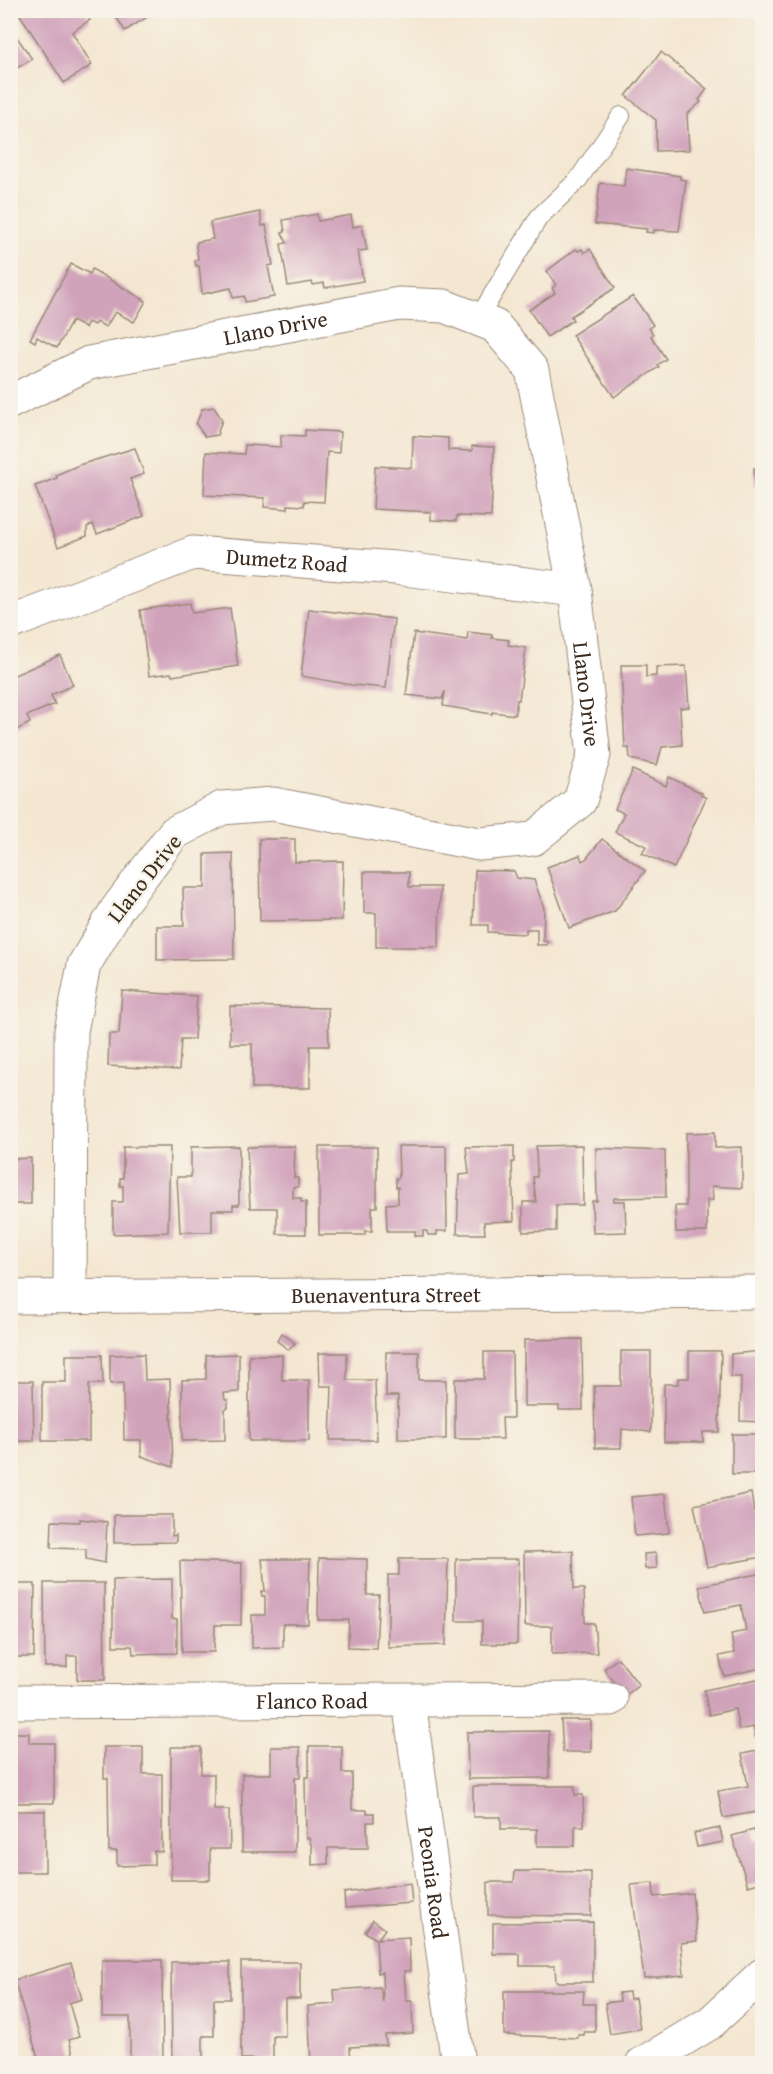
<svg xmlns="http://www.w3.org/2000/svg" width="773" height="2074" font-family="'Gentium Book Plus',serif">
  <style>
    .building { fill: #d1a3bb }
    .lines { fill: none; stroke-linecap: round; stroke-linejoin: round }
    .lane-casing { stroke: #988878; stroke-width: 20 }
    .street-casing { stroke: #988878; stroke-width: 35 }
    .lane { stroke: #fff; stroke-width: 18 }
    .street { stroke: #fff; stroke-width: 33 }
    .labels { text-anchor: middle; stroke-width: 4.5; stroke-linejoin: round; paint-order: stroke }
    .street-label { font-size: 22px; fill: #3b2a1e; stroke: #f7f3e8 }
  </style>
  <rect width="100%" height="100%" fill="#f7f3e8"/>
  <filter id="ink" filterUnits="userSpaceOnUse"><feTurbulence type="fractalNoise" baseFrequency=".0167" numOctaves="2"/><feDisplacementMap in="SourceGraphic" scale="12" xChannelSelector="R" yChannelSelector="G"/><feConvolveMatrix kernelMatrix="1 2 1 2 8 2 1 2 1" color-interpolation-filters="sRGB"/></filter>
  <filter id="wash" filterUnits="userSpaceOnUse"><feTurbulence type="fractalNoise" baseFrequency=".008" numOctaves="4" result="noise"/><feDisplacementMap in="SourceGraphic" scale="24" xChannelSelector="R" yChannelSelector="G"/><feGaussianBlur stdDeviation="1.35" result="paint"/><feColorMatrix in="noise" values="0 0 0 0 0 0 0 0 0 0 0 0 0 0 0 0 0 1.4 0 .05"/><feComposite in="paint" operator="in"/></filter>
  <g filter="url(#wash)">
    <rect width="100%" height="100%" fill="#f4e7d2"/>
    <g id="blocks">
      <g class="building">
        <polygon points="17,10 84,10 90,20 72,32 92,65 64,83"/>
        <polygon points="112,10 150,10 152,14 125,31"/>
        <polygon points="10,27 32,59 14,70 10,68"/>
        <polygon points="661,52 707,89 699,100 701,102 687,114 689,150 656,151 656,120 626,96"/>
        <polygon points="626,168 680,176 680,179 686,180 679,231 654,230 654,233 646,232 647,229 595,224 600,183 624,186"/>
        <polygon points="260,212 262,226 266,225 273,265 268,266 274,297 245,302 244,296 233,298 231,288 202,294 199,266 196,266 195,260 198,259 196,246 197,242 213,239 210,222"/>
        <polygon points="317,214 318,221 351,215 353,227 362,225 367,250 358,251 363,281 325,288 324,283 313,285 312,282 288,286 281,244 287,243 282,233 285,232 283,220"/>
        <polygon points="576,249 578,251 582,249 584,253 590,249 615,288 571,316 573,320 547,337 529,310 555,293 552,288 556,285 547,271"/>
        <polygon points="71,264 90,274 92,269 146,301 134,322 115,312 106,327 96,322 94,325 88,322 85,328 72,321 57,348 37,337 35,342 30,339"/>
        <polygon points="633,296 653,325 649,328 653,334 651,336 666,359 657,365 659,367 614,397 572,335"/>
        <polygon points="214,407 222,420 217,435 205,437 196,424 202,409"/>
        <polygon points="305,430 340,432 339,453 327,452 324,502 304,501 304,506 288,505 288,509 264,507 265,498 204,495 206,452 244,454 245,445 281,447 281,435 305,436"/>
        <polygon points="413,436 448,438 448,450 472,451 472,446 494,447 491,517 457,516 456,521 431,520 431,512 373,509 375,466 412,468"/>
        <polygon points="135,448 144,474 130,479 144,516 97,534 93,524 87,527 87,536 58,547 35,486 57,478 56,475 79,465"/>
        <polygon points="754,468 762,468 762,485 755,485"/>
        <polygon points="190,603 192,613 230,608 238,666 172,676 171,673 149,676 140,610"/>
        <polygon points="309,609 394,619 386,688 352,685 301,676"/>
        <polygon points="468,632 492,635 492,638 509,640 508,645 526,648 519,700 517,700 515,715 492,712 492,714 443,706 445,691 442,699 406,695 414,633 467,640"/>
        <polygon points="60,655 73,685 51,695 55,704 27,716 30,723 12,732 14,737 10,743 10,677"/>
        <polygon points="621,665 646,665 646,677 656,676 656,667 686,666 689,707 680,708 682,745 662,747 657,765 630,759 629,748 625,748"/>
        <polygon points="633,770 666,786 669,777 702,793 701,795 706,798 674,868 642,853 646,846 615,832 624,813 615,809"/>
        <polygon points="259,839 295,839 295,862 343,861 342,920 260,921"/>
        <polygon points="602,839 645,871 615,911 569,928 547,867 580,855 582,861 586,859"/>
        <polygon points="233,853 234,959 157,960 157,926 184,926 183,888 205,888 205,854"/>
        <polygon points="475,870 514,871 517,878 534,880 544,908 543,941 547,941 547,945 537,945 537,929 526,929 526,934 488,932 488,925 473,925"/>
        <polygon points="364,872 409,872 409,887 440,887 439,947 376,947 376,913 364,913"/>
        <polygon points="122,991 197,996 194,1039 181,1039 179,1070 108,1066 109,1034 119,1034"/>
        <polygon points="230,1006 328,1008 329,1046 310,1046 310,1088 252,1088 252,1044 230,1044"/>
        <polygon points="715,1132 715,1148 742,1147 742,1188 712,1186 713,1200 707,1200 707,1232 676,1232 675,1206 686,1206 686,1133"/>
        <polygon points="582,1145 583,1205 556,1205 556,1231 523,1232 523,1202 536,1202 533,1177 537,1177 536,1146"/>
        <polygon points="239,1146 239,1205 233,1205 233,1210 212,1210 212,1232 180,1232 177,1177 191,1177 191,1147"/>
        <polygon points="295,1146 294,1178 298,1178 298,1187 293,1187 293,1198 301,1198 301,1202 306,1202 306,1234 277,1234 277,1208 250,1208 247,1147"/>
        <polygon points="398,1146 446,1146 447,1231 437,1231 437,1235 428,1235 427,1231 423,1231 423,1236 415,1236 415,1231 387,1231 386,1204 398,1203 398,1187 396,1187 396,1178 399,1178"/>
        <polygon points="514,1146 514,1162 512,1162 514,1221 484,1222 485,1234 457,1234 459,1175 469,1174 466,1147"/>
        <polygon points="123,1147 170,1147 168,1232 113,1234 113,1202 123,1202 123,1186 120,1186 120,1178 123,1178"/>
        <polygon points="319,1147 377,1147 377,1207 372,1207 372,1231 365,1231 365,1235 319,1235"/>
        <polygon points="596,1148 665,1151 666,1197 614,1198 614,1201 625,1201 626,1232 593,1233 592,1201 597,1201"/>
        <polygon points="31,1158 31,1204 10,1204 10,1159"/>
        <polygon points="282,1333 295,1343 289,1350 277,1341"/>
        <polygon points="582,1339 583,1410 559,1410 559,1406 524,1406 524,1340"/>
        <polygon points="621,1351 651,1351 651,1432 622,1429 621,1448 595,1448 594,1386 621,1386"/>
        <polygon points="689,1351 721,1351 719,1432 703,1432 703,1442 664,1442 664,1384 678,1384 678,1378 689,1378"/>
        <polygon points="762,1351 762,1422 740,1421 741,1377 731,1377 731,1354"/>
        <polygon points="386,1352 419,1352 419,1380 446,1380 446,1439 398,1439 398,1396 386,1396"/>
        <polygon points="484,1352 512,1352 513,1418 502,1418 503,1439 455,1439 455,1379 484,1379"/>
        <polygon points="319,1353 347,1353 347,1380 375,1380 377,1440 330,1440 332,1386 320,1386"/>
        <polygon points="144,1354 145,1380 170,1379 173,1467 141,1456 141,1440 124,1440 123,1383 110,1384 110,1355"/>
        <polygon points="239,1354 239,1392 224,1393 225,1400 228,1400 228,1408 225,1409 225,1440 182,1441 182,1380 206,1379 206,1355"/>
        <polygon points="66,1355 102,1355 103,1384 89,1384 89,1441 42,1441 42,1382 66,1382"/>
        <polygon points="249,1355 282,1355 282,1380 309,1380 309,1441 249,1441"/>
        <polygon points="10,1381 33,1381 34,1441 10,1441"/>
        <polygon points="732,1434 762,1434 761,1474 732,1474"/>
        <polygon points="751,1493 754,1511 762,1509 762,1557 707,1567 694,1505"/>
        <polygon points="665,1494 669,1533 635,1536 631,1497"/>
        <polygon points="114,1515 172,1515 172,1536 176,1535 176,1542 114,1543"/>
        <polygon points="80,1519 107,1522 105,1563 86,1559 86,1549 51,1548 52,1521 80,1522"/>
        <polygon points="573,1551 574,1589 584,1589 585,1623 594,1623 597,1653 552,1654 552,1626 525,1626 524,1552"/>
        <polygon points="656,1553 657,1568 645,1569 644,1554"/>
        <polygon points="319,1558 367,1559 367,1595 379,1595 376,1648 348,1647 349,1620 318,1620"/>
        <polygon points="262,1559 310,1559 308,1624 283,1624 283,1647 252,1648 252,1615 265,1615 265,1596 262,1596 261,1591 265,1591"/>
        <polygon points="399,1559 448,1559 446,1645 388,1647 388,1575 399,1575"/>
        <polygon points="456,1559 519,1559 517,1644 482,1644 482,1621 456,1621"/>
        <polygon points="180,1561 242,1563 241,1625 215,1625 214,1652 182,1652"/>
        <polygon points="762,1573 762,1668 724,1676 719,1656 734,1653 731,1634 746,1631 741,1605 705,1612 699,1586"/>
        <polygon points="172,1579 172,1619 177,1619 177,1653 133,1654 132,1646 113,1646 113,1580"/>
        <polygon points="44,1583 104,1583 105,1680 77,1680 77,1656 67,1656 67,1667 45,1667"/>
        <polygon points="10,1584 35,1584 34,1657 10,1657"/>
        <polygon points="618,1658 639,1685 625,1696 604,1669"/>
        <polygon points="762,1678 762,1737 756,1739 753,1727 739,1730 735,1709 709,1715 704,1690"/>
        <polygon points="561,1720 591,1720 591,1752 563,1752"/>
        <polygon points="549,1731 549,1778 468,1779 467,1732"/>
        <polygon points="10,1733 29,1733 29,1743 54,1743 54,1803 10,1803"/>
        <polygon points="309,1746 342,1746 342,1773 352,1773 352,1810 367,1810 367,1813 374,1813 374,1822 367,1822 368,1848 328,1848 328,1864 312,1865 312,1848 309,1838 306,1838 305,1777 309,1777"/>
        <polygon points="104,1747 143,1747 143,1774 162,1774 162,1852 154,1851 154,1865 117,1866 117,1851 109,1851 108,1778 104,1778"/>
        <polygon points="171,1747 201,1747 201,1774 214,1774 214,1810 229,1810 230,1849 210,1849 210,1880 171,1880"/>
        <polygon points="271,1747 300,1747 300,1778 295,1778 295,1852 242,1852 242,1774 271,1774"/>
        <polygon points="762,1750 762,1811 723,1818 718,1791 748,1786 742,1754"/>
        <polygon points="473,1786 575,1786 575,1795 583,1795 584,1826 575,1826 575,1846 537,1846 537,1829 501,1829 501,1817 473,1817"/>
        <rect x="10" y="1811" width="35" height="61"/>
        <polygon points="720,1828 723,1842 697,1847 694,1833"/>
        <polygon points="754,1830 757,1840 762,1838 762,1882 748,1886 732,1836"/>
        <polygon points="515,1871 591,1872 591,1916 488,1915 488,1882 514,1882"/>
        <polygon points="410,1883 412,1903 345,1908 344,1893"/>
        <polygon points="653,1883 654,1897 692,1893 697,1941 681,1943 684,1975 644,1978 631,1885"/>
        <polygon points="373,1920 385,1929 378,1939 409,1937 410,1971 404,1971 406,2001 412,2001 413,2033 385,2035 386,2045 350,2047 351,2063 311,2064 308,2006 335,2004 334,1990 380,1987 383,2002 382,1972 378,1973 376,1939 365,1932"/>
        <polygon points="593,1922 593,1982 556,1982 555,1966 520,1966 520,1954 493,1954 493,1923"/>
        <polygon points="102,1960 162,1960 163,2062 130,2062 130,2017 102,2017"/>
        <polygon points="171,1962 230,1962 230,1999 214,1999 214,2036 203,2036 203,2064 172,2064"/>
        <polygon points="241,1962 300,1962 300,1999 285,1999 285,2036 273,2036 273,2059 241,2059"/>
        <polygon points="71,1963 82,1999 69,2003 79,2037 69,2040 76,2064 40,2064 14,1980"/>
        <polygon points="504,1991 584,1991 583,2004 595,2004 595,2032 584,2032 584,2035 578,2035 578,2038 504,2035"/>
        <polygon points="629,1992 630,1999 635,1998 640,2029 610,2034 605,2003 620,2001 619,1993"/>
      </g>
    </g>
  </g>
  <g filter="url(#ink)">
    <use href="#blocks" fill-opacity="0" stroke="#988878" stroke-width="1.5"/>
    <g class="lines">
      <g class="lane-casing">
        <polyline id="lane" points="478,319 539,217 578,180 621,116"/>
      </g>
      <g class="street-casing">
        <g id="street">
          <path id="s1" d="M10 402 89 363 399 304 444 306 495 326 532 370 575 590 594 755 580 801 533 839 479 844 273 804 222 808 174 833 117 909 84 965 71 1031 70 1296"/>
          <path id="s2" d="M10 623 193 553 396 568 575 590"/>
          <path id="s3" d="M10 1297 762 1292"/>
          <path id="s4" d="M409 1701 458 2064"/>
          <path id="s5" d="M10 1702 611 1699"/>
          <polyline points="642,2064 710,2023 762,1975"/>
        </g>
      </g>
      <use href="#lane" class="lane"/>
      <use href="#street" class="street"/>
    </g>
  </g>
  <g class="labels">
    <g class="street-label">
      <text dy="8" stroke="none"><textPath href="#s1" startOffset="278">Llano Drive</textPath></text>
      <text dy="8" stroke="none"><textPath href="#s2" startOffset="290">Dumetz Road</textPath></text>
      <text dy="8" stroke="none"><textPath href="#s1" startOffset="890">Llano Drive</textPath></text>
      <text transform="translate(144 878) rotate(-52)" y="8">Llano Drive</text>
      <text dy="8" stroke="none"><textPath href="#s3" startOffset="376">Buenaventura Street</textPath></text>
      <text dy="8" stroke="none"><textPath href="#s5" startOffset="302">Flanco Road</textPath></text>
      <text dy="8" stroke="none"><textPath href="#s4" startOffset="183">Peonia Road</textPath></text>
    </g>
  </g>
  <rect width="773" height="2074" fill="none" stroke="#f7f3e8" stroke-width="36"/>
</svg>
